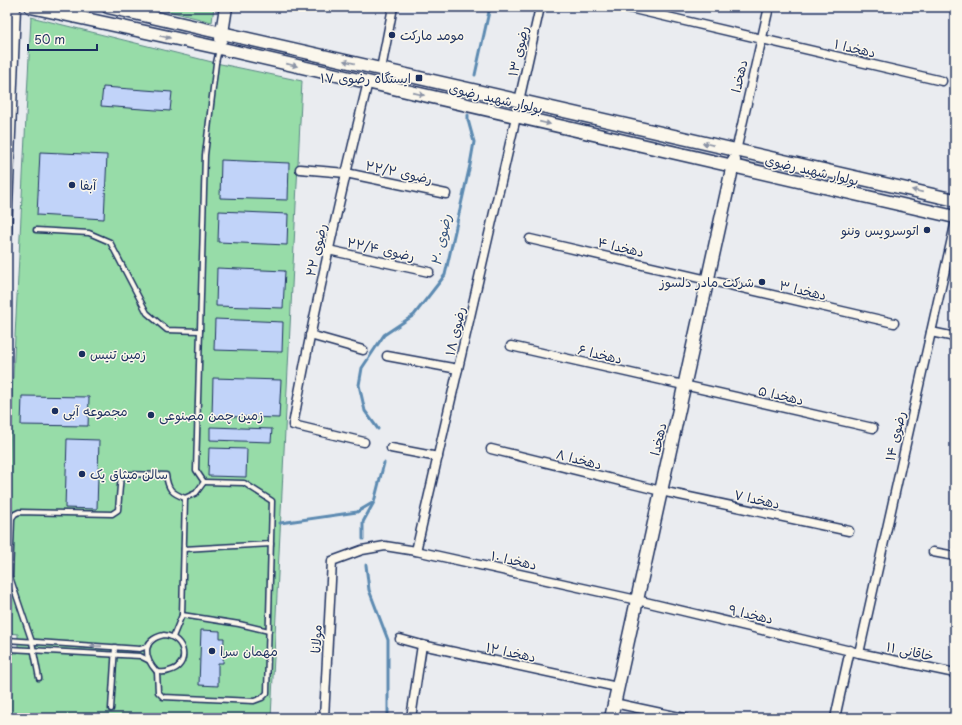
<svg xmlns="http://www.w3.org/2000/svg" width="962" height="725" font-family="'Playpen Sans','Playpen Sans Arabic',sans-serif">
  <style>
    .green { fill: #97dca8; stroke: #598683 }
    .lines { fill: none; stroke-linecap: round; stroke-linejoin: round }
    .stream { stroke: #5c8ab1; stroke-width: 3 }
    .building { fill: #c1d3f9; stroke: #1b2f5e }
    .lane-casing { stroke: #1b2f5e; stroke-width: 7 }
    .street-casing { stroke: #1b2f5e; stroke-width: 11 }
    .secondary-casing { stroke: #1b2f5e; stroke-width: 15 }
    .lane { stroke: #fbf7ec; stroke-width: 4 }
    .street { stroke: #fbf7ec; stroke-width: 8 }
    .secondary { stroke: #fbf7ec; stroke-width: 12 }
    .oneway { fill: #8b93a5 }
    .poi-dot { fill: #1b2f5e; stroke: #fbf7ec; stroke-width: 1.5 }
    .labels { text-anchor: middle; stroke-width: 3; stroke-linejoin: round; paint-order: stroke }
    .poi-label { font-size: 13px; fill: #1b2f5e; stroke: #fbf7ec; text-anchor: start }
    .street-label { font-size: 13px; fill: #1b2f5e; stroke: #fbf7ec }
    .water-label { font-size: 14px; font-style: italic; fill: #365580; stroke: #fbf7ec }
  </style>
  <rect width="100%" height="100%" fill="#eaecf0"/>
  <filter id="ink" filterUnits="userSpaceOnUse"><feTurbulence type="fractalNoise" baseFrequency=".025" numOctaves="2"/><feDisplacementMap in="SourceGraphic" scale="8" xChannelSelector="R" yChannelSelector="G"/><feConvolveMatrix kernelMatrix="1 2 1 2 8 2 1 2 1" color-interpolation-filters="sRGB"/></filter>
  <g filter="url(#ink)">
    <g class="green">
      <polygon points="152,7 214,7 212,22"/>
      <polygon points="31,17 216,63 302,81 271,718 36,718 7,717 7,656 10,653 18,653 18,634 10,633 10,624 7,624 7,496"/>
    </g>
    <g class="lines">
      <g class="stream">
        <polyline points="475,75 490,7"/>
        <polyline points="378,429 365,411 359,385 362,368 384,335 414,315 445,275 470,165 474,142 468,120 468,115"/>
        <polyline points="280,523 357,512 374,502"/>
        <polyline points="363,539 363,522 374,502 384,463"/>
        <polyline points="366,565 369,590 388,640 388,718"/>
      </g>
    </g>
    <g class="building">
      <polygon points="103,87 172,92 170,111 101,106"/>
      <polygon points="40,152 107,155 104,219 37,215"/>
      <polygon points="221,160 289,163 288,200 220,198"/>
      <polygon points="219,211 288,214 287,245 218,242"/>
      <polygon points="217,268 285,271 283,308 216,306"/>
      <polygon points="215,319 283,322 282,352 214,350"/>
      <polygon points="213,378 281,380 279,418 212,416"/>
      <polygon points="22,396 89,397 88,426 21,425"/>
      <polygon points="210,427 272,429 271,442 210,440"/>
      <polygon points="67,439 99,440 97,509 65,508"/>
      <polygon points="209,448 247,449 246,477 208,476"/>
      <polygon points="201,630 220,631 220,638 224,638 223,663 218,663 218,686 199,685"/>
    </g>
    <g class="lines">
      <g class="lane-casing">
        <g id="lane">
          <polyline points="36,230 89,233 110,242 147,313 167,330 200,331"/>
          <polyline points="184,549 271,544"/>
          <polyline points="182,615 239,624 269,631"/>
          <path d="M164 635C186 637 191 666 169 671 165 673 161 672 157 672 144 658 141 640 164 635Z"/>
          <polyline points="173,637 182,615 185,498"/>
          <polyline points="7,640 140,649 148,646"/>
          <polyline points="7,650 10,649 140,656 148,660"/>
          <polyline points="157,672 158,692 163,697 254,701 262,698 267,693 272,501 244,483 204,482"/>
          <path d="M39 678 32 642 10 577 12 518 15 514 19 512 112 514 118 510 121 474 166 475C168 489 171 493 185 498L196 493 204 482 196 470 205 155 216 63 219 49"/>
          <polyline points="111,709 115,647"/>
        </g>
      </g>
      <g class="street-casing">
        <g id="street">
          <polyline points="625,7 942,81"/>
          <polyline points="381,69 393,7"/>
          <polyline points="519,101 540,7"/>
          <polyline points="736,151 769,7"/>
          <polyline points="300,169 346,173 446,194"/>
          <polyline points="7,233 16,7"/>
          <polyline points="530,239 894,323"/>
          <polyline points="328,250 429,272"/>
          <polyline points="931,332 955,337"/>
          <polyline points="310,335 363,350"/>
          <polyline points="511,346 873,428"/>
          <polyline points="387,356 458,369"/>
          <path d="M364 442 293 425C314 310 340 196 368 82"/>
          <polyline points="391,448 438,457"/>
          <polyline points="491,449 661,491 849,531"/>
          <polyline points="416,551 516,117"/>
          <polyline points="933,552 955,556"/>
          <polyline points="400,639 422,645 617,687"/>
          <polyline points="859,653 955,225"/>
          <polyline points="614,703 684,718"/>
          <polyline points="324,718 332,561 362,550 385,546 416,551 637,600 859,653 955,673"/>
          <polyline points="411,718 422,645"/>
          <polyline points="835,718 850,650"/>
        </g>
      </g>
      <g class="secondary-casing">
        <g id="secondary">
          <polyline points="31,7 219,48 955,217"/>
          <polyline points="108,7 955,200"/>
          <polyline points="221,39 226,7"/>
          <polyline points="611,718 734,160"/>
        </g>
      </g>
      <use href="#lane" class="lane"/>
      <use href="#street" class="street"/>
      <use href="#secondary" class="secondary"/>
    </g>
    <defs><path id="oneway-solid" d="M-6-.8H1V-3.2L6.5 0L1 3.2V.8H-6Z"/></defs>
    <g class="oneway">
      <use href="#oneway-solid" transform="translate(165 37) rotate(12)"/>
      <use href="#oneway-solid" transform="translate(349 62) rotate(-167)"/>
      <use href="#oneway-solid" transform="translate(292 65) rotate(13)"/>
      <use href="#oneway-solid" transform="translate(419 94) rotate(13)"/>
      <use href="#oneway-solid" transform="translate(545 123) rotate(13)"/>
      <use href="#oneway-solid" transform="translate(708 144) rotate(-167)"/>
      <use href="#oneway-solid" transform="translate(917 191) rotate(-167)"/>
      <use href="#oneway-solid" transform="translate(96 646) rotate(-177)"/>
    </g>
  </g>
  <g class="poi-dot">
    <circle cx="392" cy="35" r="4"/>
    <rect x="415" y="74" width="8" height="8" rx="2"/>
    <circle cx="72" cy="185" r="4"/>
    <circle cx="927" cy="230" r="4"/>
    <circle cx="762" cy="282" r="4"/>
    <circle cx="82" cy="354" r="4"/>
    <circle cx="55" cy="411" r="4"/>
    <circle cx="151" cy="415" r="4"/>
    <circle cx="82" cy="474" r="4"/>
    <circle cx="212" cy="651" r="4"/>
  </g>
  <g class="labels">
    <g class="poi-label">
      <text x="400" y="40">مومد مارکت</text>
      <text x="411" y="83" text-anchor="end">ایستگاه رضوی ۱۷</text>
      <text x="80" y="190">آبفا</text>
      <text x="919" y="235" text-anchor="end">اتوسرویس وننو</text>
      <text x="754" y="287" text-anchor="end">شرکت مادر دلسوز</text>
      <text x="90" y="359">زمین تنیس</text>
      <text x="63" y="416">مجموعه آبی</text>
      <text x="159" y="420">زمین چمن مصنوعی</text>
      <text x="90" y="479">سالن میثاق یک</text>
      <text x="220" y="656">مهمان سرا</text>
    </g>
    <g class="street-label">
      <text transform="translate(855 48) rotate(13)" y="5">دهخدا ۱</text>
      <text transform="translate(518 51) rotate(-77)" y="5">رضوی ۱۳</text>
      <text transform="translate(739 76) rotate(-77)" y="5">دهخدا</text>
      <text transform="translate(496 98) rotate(13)" y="5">بولوار شهید رضوی</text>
      <text transform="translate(812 170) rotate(13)" y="5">بولوار شهید رضوی</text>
      <text transform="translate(399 172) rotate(12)" y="5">رضوی ۲۲/۲</text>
      <text transform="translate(621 247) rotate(13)" y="5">دهخدا ۴</text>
      <text transform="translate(381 249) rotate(12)" y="5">رضوی ۲۲/۴</text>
      <text transform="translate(316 250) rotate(-77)" y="5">رضوی ۲۲</text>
      <text transform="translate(803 290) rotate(13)" y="5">دهخدا ۳</text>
      <text transform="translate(455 331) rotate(-77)" y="5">رضوی ۱۸</text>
      <text transform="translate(600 354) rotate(13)" y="5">دهخدا ۶</text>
      <text transform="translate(781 395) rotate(13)" y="5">دهخدا ۵</text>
      <text transform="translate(895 436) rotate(-77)" y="5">رضوی ۱۴</text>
      <text transform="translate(658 439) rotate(-77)" y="5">دهخدا</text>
      <text transform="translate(579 459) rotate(14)" y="5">دهخدا ۸</text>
      <text transform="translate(757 499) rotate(12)" y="5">دهخدا ۷</text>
      <text transform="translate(514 560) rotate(12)" y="5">دهخدا ۱۰</text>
      <text transform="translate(751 614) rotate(13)" y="5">دهخدا ۹</text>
      <text transform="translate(316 639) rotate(-87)" y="5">مولانا</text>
      <text transform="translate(910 651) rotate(12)" y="5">خاقانی ۱۱</text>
      <text transform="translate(511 652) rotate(12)" y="5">دهخدا ۱۲</text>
    </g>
    <g class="water-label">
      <text transform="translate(441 240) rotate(-78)" y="5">رضوی ۲۰</text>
    </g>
  </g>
  <rect width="962" height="725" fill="none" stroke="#fbf7ec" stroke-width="24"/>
  <rect x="12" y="12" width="938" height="701" fill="none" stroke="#1b2f5e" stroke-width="1.5" filter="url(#ink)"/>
  <path d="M28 44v6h69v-6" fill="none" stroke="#1b2f5e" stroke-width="2"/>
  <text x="34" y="44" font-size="12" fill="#1b2f5e" stroke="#fbf7ec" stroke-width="3" paint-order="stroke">50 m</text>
</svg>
